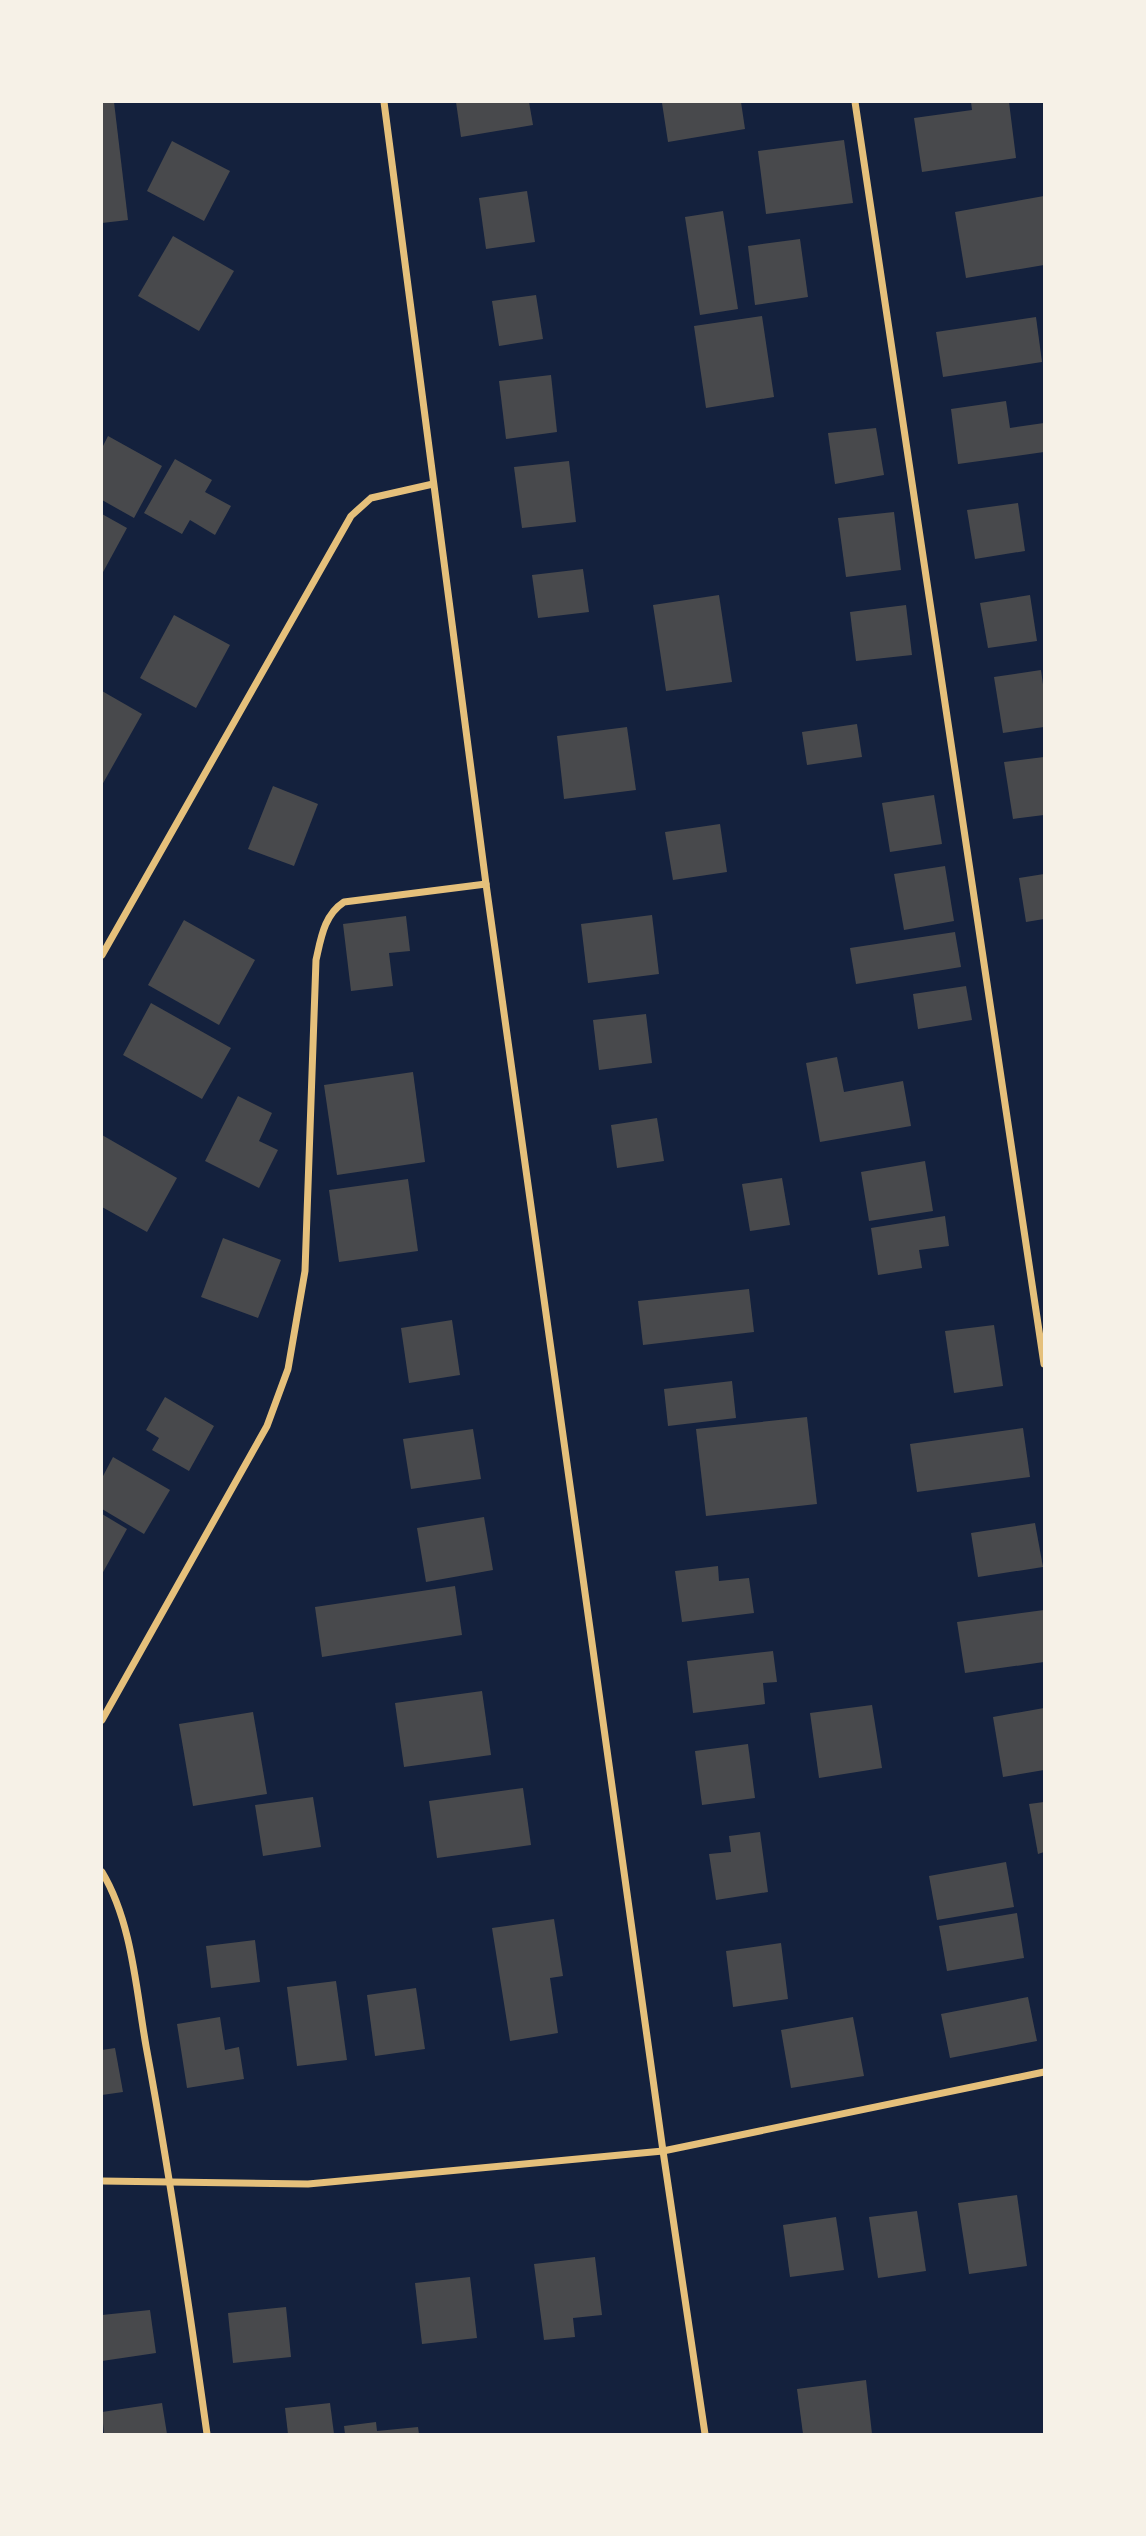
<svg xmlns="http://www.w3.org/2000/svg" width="1146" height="2536" font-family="'Roboto Condensed',sans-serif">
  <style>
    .building { fill: #48494c }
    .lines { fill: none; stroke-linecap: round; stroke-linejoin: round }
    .minor { stroke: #e5c07b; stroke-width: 7 }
  </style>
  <rect width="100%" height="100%" fill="#14213d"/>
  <g class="building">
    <polygon points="102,102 114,102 128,220 102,223"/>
    <polygon points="456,102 529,102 533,125 461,137"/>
    <polygon points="670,102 741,102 745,129 668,142 662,103"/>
    <polygon points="971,102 1009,102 1016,158 922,172 914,118 972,110"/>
    <polygon points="844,140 853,203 766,214 758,151"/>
    <polygon points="172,141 230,171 204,221 147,191"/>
    <polygon points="527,191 535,242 486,249 479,198"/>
    <polygon points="1044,196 1044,265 966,278 955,212"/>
    <polygon points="723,211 738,309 700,315 685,217"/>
    <polygon points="173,236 234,271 199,331 138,296"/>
    <polygon points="800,239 808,297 755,305 748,246"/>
    <polygon points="536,295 543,339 499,346 492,301"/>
    <polygon points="762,316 774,397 706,408 694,326"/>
    <polygon points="1036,317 1042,362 943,377 936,332"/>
    <polygon points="551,375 557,432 506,439 499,381"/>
    <polygon points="1006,401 1010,428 1044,423 1044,452 958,464 951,409"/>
    <polygon points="876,428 884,475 835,484 828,433"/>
    <polygon points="108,436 162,466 134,518 102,500 102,448"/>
    <polygon points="175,459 212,480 205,492 231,506 215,535 190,520 182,534 144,513"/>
    <polygon points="569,461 576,522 522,528 514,467"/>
    <polygon points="1018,503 1025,551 975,559 967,510"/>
    <polygon points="894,512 901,570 846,577 838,518"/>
    <polygon points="102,514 127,528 102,574"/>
    <polygon points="583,569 589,612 538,618 532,575"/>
    <polygon points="719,595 732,682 666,691 653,605"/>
    <polygon points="1030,595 1037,641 988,648 980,603"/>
    <polygon points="906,605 912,655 856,661 850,612"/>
    <polygon points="174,615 230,645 196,708 140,678"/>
    <polygon points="1041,670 1044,692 1044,727 1003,733 994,677"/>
    <polygon points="102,691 142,714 102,785"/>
    <polygon points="857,724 862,757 807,765 802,732"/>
    <polygon points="627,727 636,790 564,799 557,736"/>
    <polygon points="1044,757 1044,815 1013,819 1004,762"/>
    <polygon points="273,786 318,804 294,866 248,849"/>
    <polygon points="934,795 942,844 890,852 882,803"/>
    <polygon points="720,824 727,872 673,880 665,832"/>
    <polygon points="945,866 954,921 904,930 894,874"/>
    <polygon points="1044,874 1044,919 1026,922 1019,878"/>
    <polygon points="652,915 659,974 588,983 581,924"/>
    <polygon points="406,916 410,951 389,953 393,986 351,991 343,924"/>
    <polygon points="184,920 255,960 219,1025 148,985"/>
    <polygon points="955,932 961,967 856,984 850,948"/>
    <polygon points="966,986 972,1020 918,1029 913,994"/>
    <polygon points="151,1003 231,1048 202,1099 123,1055"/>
    <polygon points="646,1014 652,1063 599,1070 593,1020"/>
    <polygon points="837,1057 844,1092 903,1081 911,1126 820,1142 806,1063"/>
    <polygon points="413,1072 425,1162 337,1175 324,1085"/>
    <polygon points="238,1096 272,1113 259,1141 278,1150 259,1188 205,1161"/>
    <polygon points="657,1118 664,1161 617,1168 611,1125"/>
    <polygon points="102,1135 177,1178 147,1232 102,1207"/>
    <polygon points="925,1161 933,1211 869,1221 861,1172"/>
    <polygon points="782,1178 790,1225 750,1231 742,1184"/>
    <polygon points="408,1179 418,1251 339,1262 329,1190"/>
    <polygon points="945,1216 949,1246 919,1250 922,1268 878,1275 871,1228"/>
    <polygon points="223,1238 281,1260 258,1318 201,1297"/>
    <polygon points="749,1289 754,1332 643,1345 638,1301"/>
    <polygon points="452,1320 460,1375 409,1383 401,1328"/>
    <polygon points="994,1325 1003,1386 954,1393 945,1331"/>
    <polygon points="732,1381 736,1418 668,1426 664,1389"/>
    <polygon points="165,1397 214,1426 189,1471 152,1450 159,1438 146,1430"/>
    <polygon points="807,1417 817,1504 706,1516 696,1429"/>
    <polygon points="1023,1428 1030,1477 917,1492 910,1444"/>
    <polygon points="473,1429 481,1479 411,1489 403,1439"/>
    <polygon points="113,1457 170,1490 144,1534 102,1509 102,1478"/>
    <polygon points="102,1514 127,1529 102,1574"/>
    <polygon points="484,1517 493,1570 426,1582 417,1528"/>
    <polygon points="1035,1523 1043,1567 978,1577 971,1533"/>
    <polygon points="718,1566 719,1581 749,1578 754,1613 682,1622 675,1571"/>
    <polygon points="455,1586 462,1635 322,1657 315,1607"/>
    <polygon points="1044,1610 1044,1662 965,1673 957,1622"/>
    <polygon points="773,1651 777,1682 763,1683 765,1704 693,1713 687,1661"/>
    <polygon points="482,1691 491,1755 404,1767 395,1703"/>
    <polygon points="872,1705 882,1768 819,1778 810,1713"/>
    <polygon points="1044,1708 1044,1770 1003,1777 993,1717"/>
    <polygon points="253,1712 267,1794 193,1806 179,1724"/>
    <polygon points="748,1744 755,1798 702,1805 695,1751"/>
    <polygon points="523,1788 531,1845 437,1858 429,1801"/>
    <polygon points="313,1797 321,1847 263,1856 255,1805"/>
    <polygon points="1044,1802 1044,1852 1038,1854 1029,1804"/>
    <polygon points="760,1832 768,1892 716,1900 709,1854 731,1852 729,1836"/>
    <polygon points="1006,1862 1014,1907 937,1920 929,1876"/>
    <polygon points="1017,1913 1024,1958 947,1971 939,1926"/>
    <polygon points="554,1919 563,1976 550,1978 558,2033 510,2041 492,1928"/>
    <polygon points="255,1940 260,1982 211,1988 206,1946"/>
    <polygon points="781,1943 788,1999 733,2007 726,1951"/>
    <polygon points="336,1981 347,2060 297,2066 287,1987"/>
    <polygon points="416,1988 425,2049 375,2056 367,1995"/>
    <polygon points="1028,1997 1037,2041 950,2058 941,2014"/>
    <polygon points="220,2017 225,2050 239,2047 244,2079 187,2088 177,2024"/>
    <polygon points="853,2017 864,2076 791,2088 781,2030"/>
    <polygon points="115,2048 123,2092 102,2095 102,2050"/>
    <polygon points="1017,2195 1027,2266 969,2274 958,2203"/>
    <polygon points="917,2211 926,2271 878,2278 869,2217"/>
    <polygon points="836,2217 844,2270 790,2277 783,2225"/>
    <polygon points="595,2257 602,2315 573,2318 575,2337 544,2340 534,2264"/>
    <polygon points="470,2277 477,2338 422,2344 415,2283"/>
    <polygon points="286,2307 291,2357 233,2363 228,2313"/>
    <polygon points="150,2310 156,2353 102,2361 102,2315"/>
    <polygon points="866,2380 872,2434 803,2434 797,2389"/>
    <polygon points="162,2403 167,2434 104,2434 102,2412"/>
    <polygon points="330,2403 334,2434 288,2434 285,2408"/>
    <polygon points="376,2422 377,2431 418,2427 419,2434 345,2434 344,2426"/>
  </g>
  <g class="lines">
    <g class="minor">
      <polyline points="384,102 486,884 663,2151 705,2434"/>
      <polyline points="855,102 1044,1364"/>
      <polyline points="102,955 351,516 371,498 433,484"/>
      <path d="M102 1720 267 1426 288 1369 305 1271 316 960C321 938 324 915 344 902L486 884"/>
      <path d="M102 1872C132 1922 136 1989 146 2046 170 2175 189 2305 207 2434"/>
      <polyline points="102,2181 308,2184 663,2151 1044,2072"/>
    </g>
  </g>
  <rect width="1146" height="2536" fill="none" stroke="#f6f1e7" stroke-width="206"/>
</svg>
